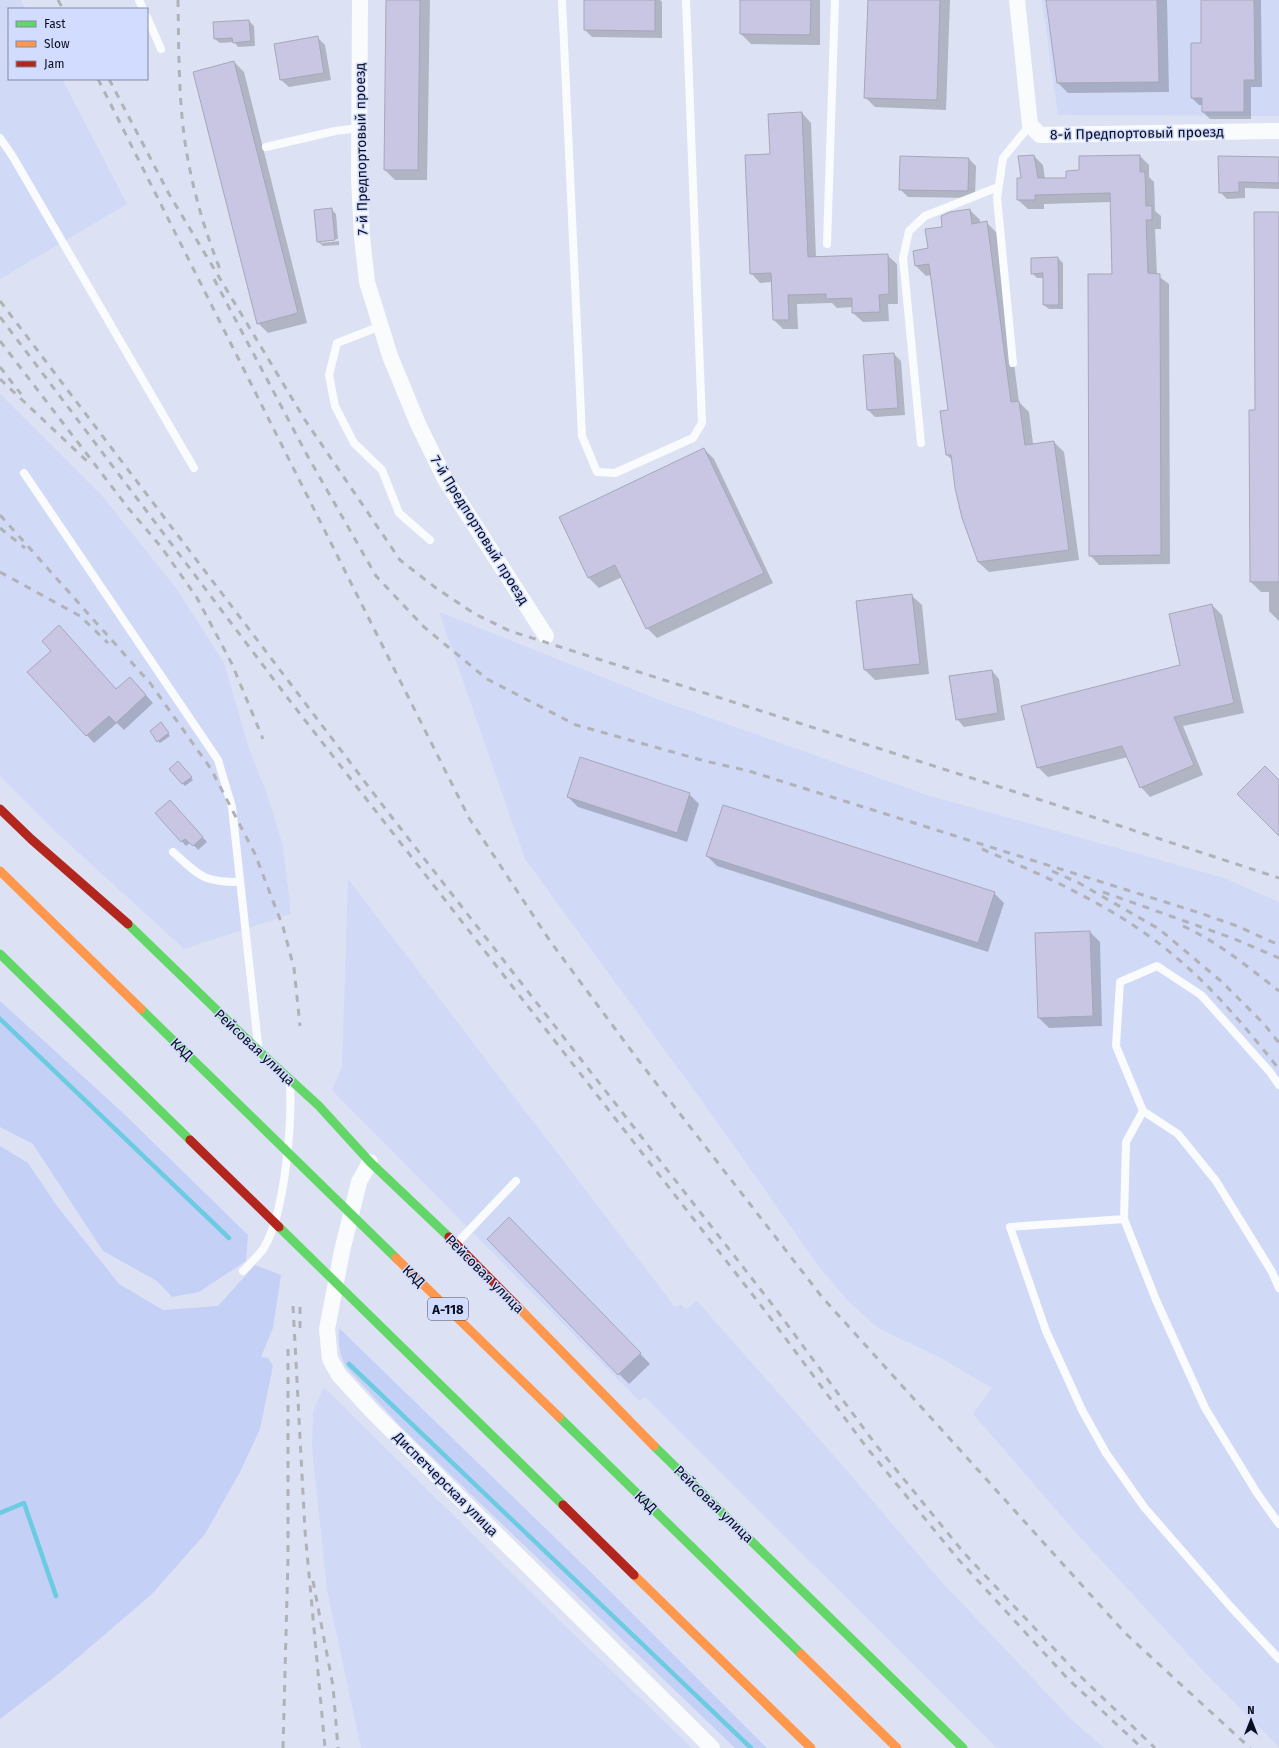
<svg xmlns="http://www.w3.org/2000/svg" width="1279" height="1748" font-family="'Fira Sans',sans-serif">
  <style>
    .built { fill: #d0d9f6 }
    .green { fill: #c4d0f6 }
    .shadow { fill: #0003 }
    .lines { fill: none; stroke-linecap: round; stroke-linejoin: round }
    .stream { stroke: #6ccbe0; stroke-width: 4.5 }
    .building { fill: #c8c6e2; stroke: #a6a7b9 }
    .lane { stroke: #fafbfd; stroke-width: 8 }
    .street { stroke: #fafbfd; stroke-width: 16 }
    .fast { stroke: #63d668; stroke-width: 9 }
    .slow { stroke: #ff974d; stroke-width: 9 }
    .jam { stroke: #b3261e; stroke-width: 9 }
    .rail { stroke: #b0b2b7; stroke-width: 3; stroke-dasharray: 7 7; stroke-linecap: butt }
    .labels { text-anchor: middle; stroke-width: 3; stroke-linejoin: round; paint-order: stroke }
    .shield { fill: #d2dcfe; stroke: #454b62; stroke-width: 1 }
    .shield-label { font-size: 13px; font-weight: bold; fill: #080d1f }
    .street-label { font-size: 14px; fill: #080d1f; stroke: #d2dcfe }
  </style>
  <rect width="100%" height="100%" fill="#dce2f4"/>
  <g class="built">
    <polygon points="0,0 21,0 25,9 9,9 9,79 62,79 127,204 0,279"/>
    <polygon points="1042,0 1279,0 1279,116 1058,115"/>
    <polygon points="0,394 103,497 176,588 224,663 248,745 268,797 283,846 291,914 184,949 55,831 0,776"/>
    <polygon points="439,612 662,701 927,795 1224,878 1279,902 1279,1747 1208,1676 1078,1535 973,1414 992,1388 941,1358 878,1328 848,1301 820,1268 710,1112 525,859"/>
    <polygon points="348,879 675,1307 681,1304 686,1309 697,1301 843,1466 939,1579 1072,1720 1104,1748 997,1748 645,1397 639,1401 332,1090 342,1067"/>
    <polygon points="324,1387 565,1626 692,1748 361,1748 327,1590 312,1448 313,1411"/>
  </g>
  <g class="green">
    <polygon points="0,1001 122,1112 248,1235 246,1261 199,1292 172,1297 157,1281 103,1251 33,1144 0,1127"/>
    <polygon points="0,1146 28,1163 57,1206 119,1284 163,1310 218,1306 255,1265 281,1275 273,1328 261,1357 268,1358 273,1366 260,1429 240,1472 205,1534 151,1595 61,1672 0,1719"/>
    <path d="M339 1328 609 1590 767 1748H735L402 1428 346 1367C339 1354 338 1342 339 1328Z"/>
  </g>
  <g class="shadow">
    <polygon points="387,0 430,0 427,180 395,180 385,170"/>
    <polygon points="585,0 660,0 662,2 662,38 592,37 585,30"/>
    <polygon points="741,0 820,0 820,45 751,44 741,34"/>
    <polygon points="869,0 950,0 946,110 875,107 865,97"/>
    <polygon points="1047,0 1167,0 1169,92 1068,93 1058,83"/>
    <polygon points="1202,0 1261,0 1262,87 1251,87 1251,119 1210,119 1203,112 1203,105 1199,105 1192,98 1202,44"/>
    <polygon points="249,21 254,26 255,46 238,47 234,42 220,43 215,39"/>
    <polygon points="318,38 325,45 331,80 289,87 281,80"/>
    <polygon points="234,62 244,72 307,323 268,333 258,323"/>
    <polygon points="802,113 811,123 816,258 887,255 897,264 898,304 888,304 889,321 863,322 853,313 853,307 837,308 832,303 797,304 798,329 783,329 774,320 772,282 760,283 751,273 771,155"/>
    <polygon points="1034,156 1043,165 1045,179 1067,179 1080,171 1140,156 1149,165 1149,177 1154,182 1155,211 1161,216 1161,229 1155,229 1157,275 1169,284 1170,564 1099,565 1090,555 1113,275 1111,202 1044,204 1044,209 1028,209 1018,200 1022,179"/>
    <polygon points="968,158 976,166 975,198 908,197 900,189"/>
    <polygon points="1279,158 1279,189 1245,188 1245,198 1227,199 1220,192"/>
    <polygon points="331,209 336,214 338,239 321,241 321,243 339,241 339,245 323,246 318,242"/>
    <polygon points="970,210 980,220 980,223 987,223 997,233 1019,402 1029,412 1033,444 1054,442 1064,452 1079,560 989,572 978,562 953,461 947,455 949,411 931,275 926,276 916,266 943,228"/>
    <polygon points="1279,213 1279,621 1269,611 1269,592 1261,592 1251,582 1256,412"/>
    <polygon points="1058,258 1063,263 1063,309 1049,309 1044,305 1044,278 1037,278 1032,273 1032,259"/>
    <polygon points="894,354 901,361 905,415 875,417 868,410"/>
    <polygon points="704,449 714,459 773,583 657,638 647,628 622,577 599,588 589,578 560,518"/>
    <polygon points="911,595 922,605 929,674 875,680 865,670 858,601"/>
    <polygon points="1212,605 1222,615 1244,713 1183,726 1203,775 1150,797 1141,787 1128,757 1048,777 1038,767 1181,666"/>
    <polygon points="992,671 999,679 1005,720 964,727 957,719"/>
    <polygon points="29,673 116,690 137,685 153,703 124,730 117,723 94,743"/>
    <polygon points="163,726 170,736 160,743 158,741"/>
    <polygon points="180,764 193,780 185,786 183,784"/>
    <polygon points="689,794 699,804 687,842 578,807 568,797"/>
    <polygon points="174,806 207,842 198,850 191,842 186,846 156,813"/>
    <polygon points="707,856 994,893 1004,903 988,952 717,866"/>
    <polygon points="1090,932 1100,942 1102,1026 1049,1028 1039,1018"/>
    <polygon points="519,1228 650,1364 629,1384 619,1374"/>
  </g>
  <g class="lines">
    <g class="stream">
      <polyline points="0,1019 229,1238"/>
      <polyline points="349,1364 751,1748"/>
      <polyline points="0,1513 24,1503 56,1596"/>
    </g>
  </g>
  <g class="building">
    <polygon points="386,0 420,0 418,170 384,170"/>
    <polygon points="584,0 655,0 655,31 584,30"/>
    <polygon points="740,0 811,0 810,35 740,34"/>
    <polygon points="868,0 940,0 937,100 864,98"/>
    <polygon points="1046,0 1157,0 1159,82 1057,83"/>
    <polygon points="1201,0 1254,0 1255,80 1244,80 1244,112 1202,112 1202,98 1191,98 1191,43 1201,43"/>
    <polygon points="249,20 251,41 233,43 232,38 214,39 213,22"/>
    <polygon points="318,36 324,73 280,80 274,44"/>
    <polygon points="234,61 298,313 257,324 193,72"/>
    <polygon points="802,112 808,257 888,254 889,294 879,295 880,312 852,313 852,298 826,299 826,294 788,295 789,320 773,320 771,273 750,274 745,155 770,154 768,114"/>
    <polygon points="1034,155 1038,178 1066,178 1066,171 1079,170 1079,156 1140,155 1140,172 1145,172 1146,206 1152,206 1152,220 1146,220 1148,273 1160,274 1161,555 1089,556 1088,274 1112,274 1110,193 1035,195 1035,200 1017,200 1017,178 1021,178 1018,156"/>
    <polygon points="900,156 969,158 968,191 899,190"/>
    <polygon points="1218,156 1279,157 1279,183 1239,182 1239,192 1219,193"/>
    <polygon points="332,208 335,240 317,242 314,210"/>
    <polygon points="970,209 972,224 987,221 1011,402 1019,401 1025,445 1054,441 1069,550 978,562 962,518 955,488 951,455 946,455 940,411 948,410 929,264 915,266 913,251 928,248 925,229 942,227 941,216 950,212"/>
    <polygon points="1254,212 1279,212 1279,582 1250,582 1249,410 1255,410"/>
    <polygon points="1058,257 1059,305 1043,305 1043,273 1031,274 1031,258"/>
    <polygon points="894,353 898,408 867,410 863,355"/>
    <polygon points="704,448 764,573 646,629 615,565 588,578 559,517"/>
    <polygon points="912,594 920,664 864,670 856,601"/>
    <polygon points="1212,604 1234,703 1174,717 1194,765 1140,788 1122,746 1037,768 1021,706 1180,665 1169,614"/>
    <polygon points="59,625 116,689 130,677 146,695 116,723 109,716 86,736 27,672 51,651 42,641"/>
    <polygon points="992,670 998,713 956,720 949,676"/>
    <polygon points="161,722 169,733 157,742 150,731"/>
    <polygon points="580,757 690,793 677,833 567,797"/>
    <polygon points="178,761 192,777 182,784 169,769"/>
    <polygon points="1265,766 1279,780 1279,836 1237,794"/>
    <polygon points="170,800 203,837 193,846 185,839 181,842 155,813"/>
    <polygon points="723,805 995,892 978,943 706,856"/>
    <polygon points="1090,931 1093,1016 1038,1018 1035,933"/>
    <polygon points="509,1217 641,1353 618,1375 487,1239"/>
  </g>
  <g class="lines">
    <g class="lane">
      <polyline points="139,0 143,9"/>
      <polyline points="562,0 582,436 597,472 615,473 693,438 702,423 686,0"/>
      <polyline points="147,17 161,49"/>
      <polyline points="0,138 13,157 194,468"/>
      <polyline points="266,147 335,131 359,128"/>
      <polyline points="827,244 835,0"/>
      <polyline points="381,326 337,343 329,375 335,406 354,443 382,470 399,513 430,540"/>
      <polyline points="1013,363 997,198 1003,158 1030,125"/>
      <polyline points="921,443 903,258 909,231 925,216 998,187"/>
      <polyline points="24,473 218,760 232,807 258,1044"/>
      <path d="M173 852C200 876 202 882 239 882"/>
      <polyline points="1279,1085 1270,1072 1201,995 1157,966 1120,982 1116,1046 1143,1111 1178,1134 1216,1181 1272,1272 1279,1288"/>
      <polyline points="1143,1111 1126,1142 1124,1219 1010,1227 1046,1331 1082,1410 1106,1453 1144,1507 1230,1606 1279,1659"/>
      <polyline points="1124,1219 1156,1300 1205,1408 1257,1493 1279,1524"/>
      <polyline points="457,1243 516,1181"/>
      <path d="M243 1271C250 1263 260 1255 265 1246 285 1210 292 1126 290 1085"/>
    </g>
    <g class="street">
      <polyline points="360,0 359,178 362,237 367,282 390,356 418,424 445,479 546,636"/>
      <polyline points="1017,0 1030,125 1040,135 1279,131"/>
      <polyline points="370,1162 359,1182 342,1251 327,1329 330,1359 339,1375 373,1412 712,1748"/>
    </g>
    <g class="fast">
      <polyline points="128,924 259,1051 319,1106 370,1162 449,1237"/>
      <polyline points="0,954 190,1140"/>
      <polyline points="141,1009 396,1258"/>
      <polyline points="279,1227 563,1505"/>
      <polyline points="559,1417 801,1654"/>
      <polyline points="654,1446 963,1748"/>
    </g>
    <g class="slow">
      <polyline points="0,871 141,1009"/>
      <polyline points="396,1258 559,1417"/>
      <polyline points="516,1305 654,1446"/>
      <polyline points="634,1575 811,1748"/>
      <polyline points="801,1654 897,1748"/>
    </g>
    <g class="jam">
      <polyline points="0,809 31,839 128,924"/>
      <polyline points="190,1140 279,1227"/>
      <polyline points="449,1237 516,1305"/>
      <polyline points="563,1505 634,1575"/>
    </g>
    <g class="rail">
      <polyline points="58,0 63,9"/>
      <path d="M178 0C179 56 178 115 190 170 197 205 208 239 221 272"/>
      <polyline points="98,79 469,818 550,941 639,1061 822,1297 1125,1633 1250,1748"/>
      <polyline points="109,79 169,194 305,420 400,560 436,588 475,614 510,631 1050,803 1279,878"/>
      <polyline points="214,279 307,455 376,576 424,627 487,679 576,725 705,761 749,771 1200,913 1237,926 1279,945"/>
      <polyline points="0,301 387,811 775,1308 876,1445 964,1553 1076,1672 1155,1748"/>
      <polyline points="0,317 290,701 766,1312 867,1448 958,1559 1068,1679 1142,1748"/>
      <polyline points="0,341 129,509 162,548 197,598 232,664 263,739"/>
      <polyline points="0,367 21,394"/>
      <polyline points="0,379 90,464"/>
      <polyline points="0,515 150,683 211,769 255,854 283,927 294,968 300,1026"/>
      <polyline points="0,528 25,548"/>
      <polyline points="0,572 80,616 108,643"/>
      <path d="M982 849C1054 880 1127 912 1186 966 1221 997 1250 1033 1279 1069"/>
      <polyline points="1052,871 1079,883 1159,929 1222,982 1264,1024 1279,1043"/>
      <polyline points="1103,892 1232,938 1279,958"/>
      <path d="M1183 926C1218 942 1248 967 1279 991"/>
      <polyline points="293,1306 305,1531 325,1748"/>
      <polyline points="300,1328 300,1302"/>
      <polyline points="313,1581 333,1686 338,1748"/>
      <polyline points="283,1748 288,1558 288,1342"/>
    </g>
  </g>
  <g class="labels">
    <rect class="shield" x="428" y="1298" width="40" height="22" rx="3"/>
    <g class="shield-label">
      <text x="448" y="1314">А-118</text>
    </g>
    <g class="street-label">
      <text transform="translate(1137 133) rotate(-1)" y="5">8-й Предпортовый проезд</text>
      <text transform="translate(361 149) rotate(-91)" y="5">7-й Предпортовый проезд</text>
      <text transform="translate(480 530) rotate(58)" y="5">7-й Предпортовый проезд</text>
      <text transform="translate(255 1047) rotate(43)" y="5">Рейсовая улица</text>
      <text transform="translate(182 1049) rotate(44)" y="5">КАД</text>
      <text transform="translate(485 1274) rotate(45)" y="5">Рейсовая улица</text>
      <text transform="translate(414 1276) rotate(44)" y="5">КАД</text>
      <text transform="translate(446 1484) rotate(45)" y="5">Диспетчерская улица</text>
      <text transform="translate(646 1502) rotate(44)" y="5">КАД</text>
      <text transform="translate(714 1504) rotate(44)" y="5">Рейсовая улица</text>
    </g>
  </g>
  <rect x="8" y="8" width="140" height="72" fill="#d2dcfe" stroke="#8189a5"/>
  <rect x="16" y="21" width="20" height="6" fill="#63d668" stroke="#8189a5"/>
  <text x="44" y="28" font-size="12" fill="#080d1f">Fast</text>
  <rect x="16" y="41" width="20" height="6" fill="#ff974d" stroke="#8189a5"/>
  <text x="44" y="48" font-size="12" fill="#080d1f">Slow</text>
  <rect x="16" y="61" width="20" height="6" fill="#b3261e" stroke="#8189a5"/>
  <text x="44" y="68" font-size="12" fill="#080d1f">Jam</text>
  <g transform="translate(1251 1720)" stroke="#d2dcfe" stroke-width="3" paint-order="stroke">
  <path d="M0-3L7 15L0 10L-7 15Z" fill="#080d1f"/>
  <text y="-6" font-size="11" font-weight="bold" text-anchor="middle" fill="#080d1f">N</text>
  </g>
</svg>
